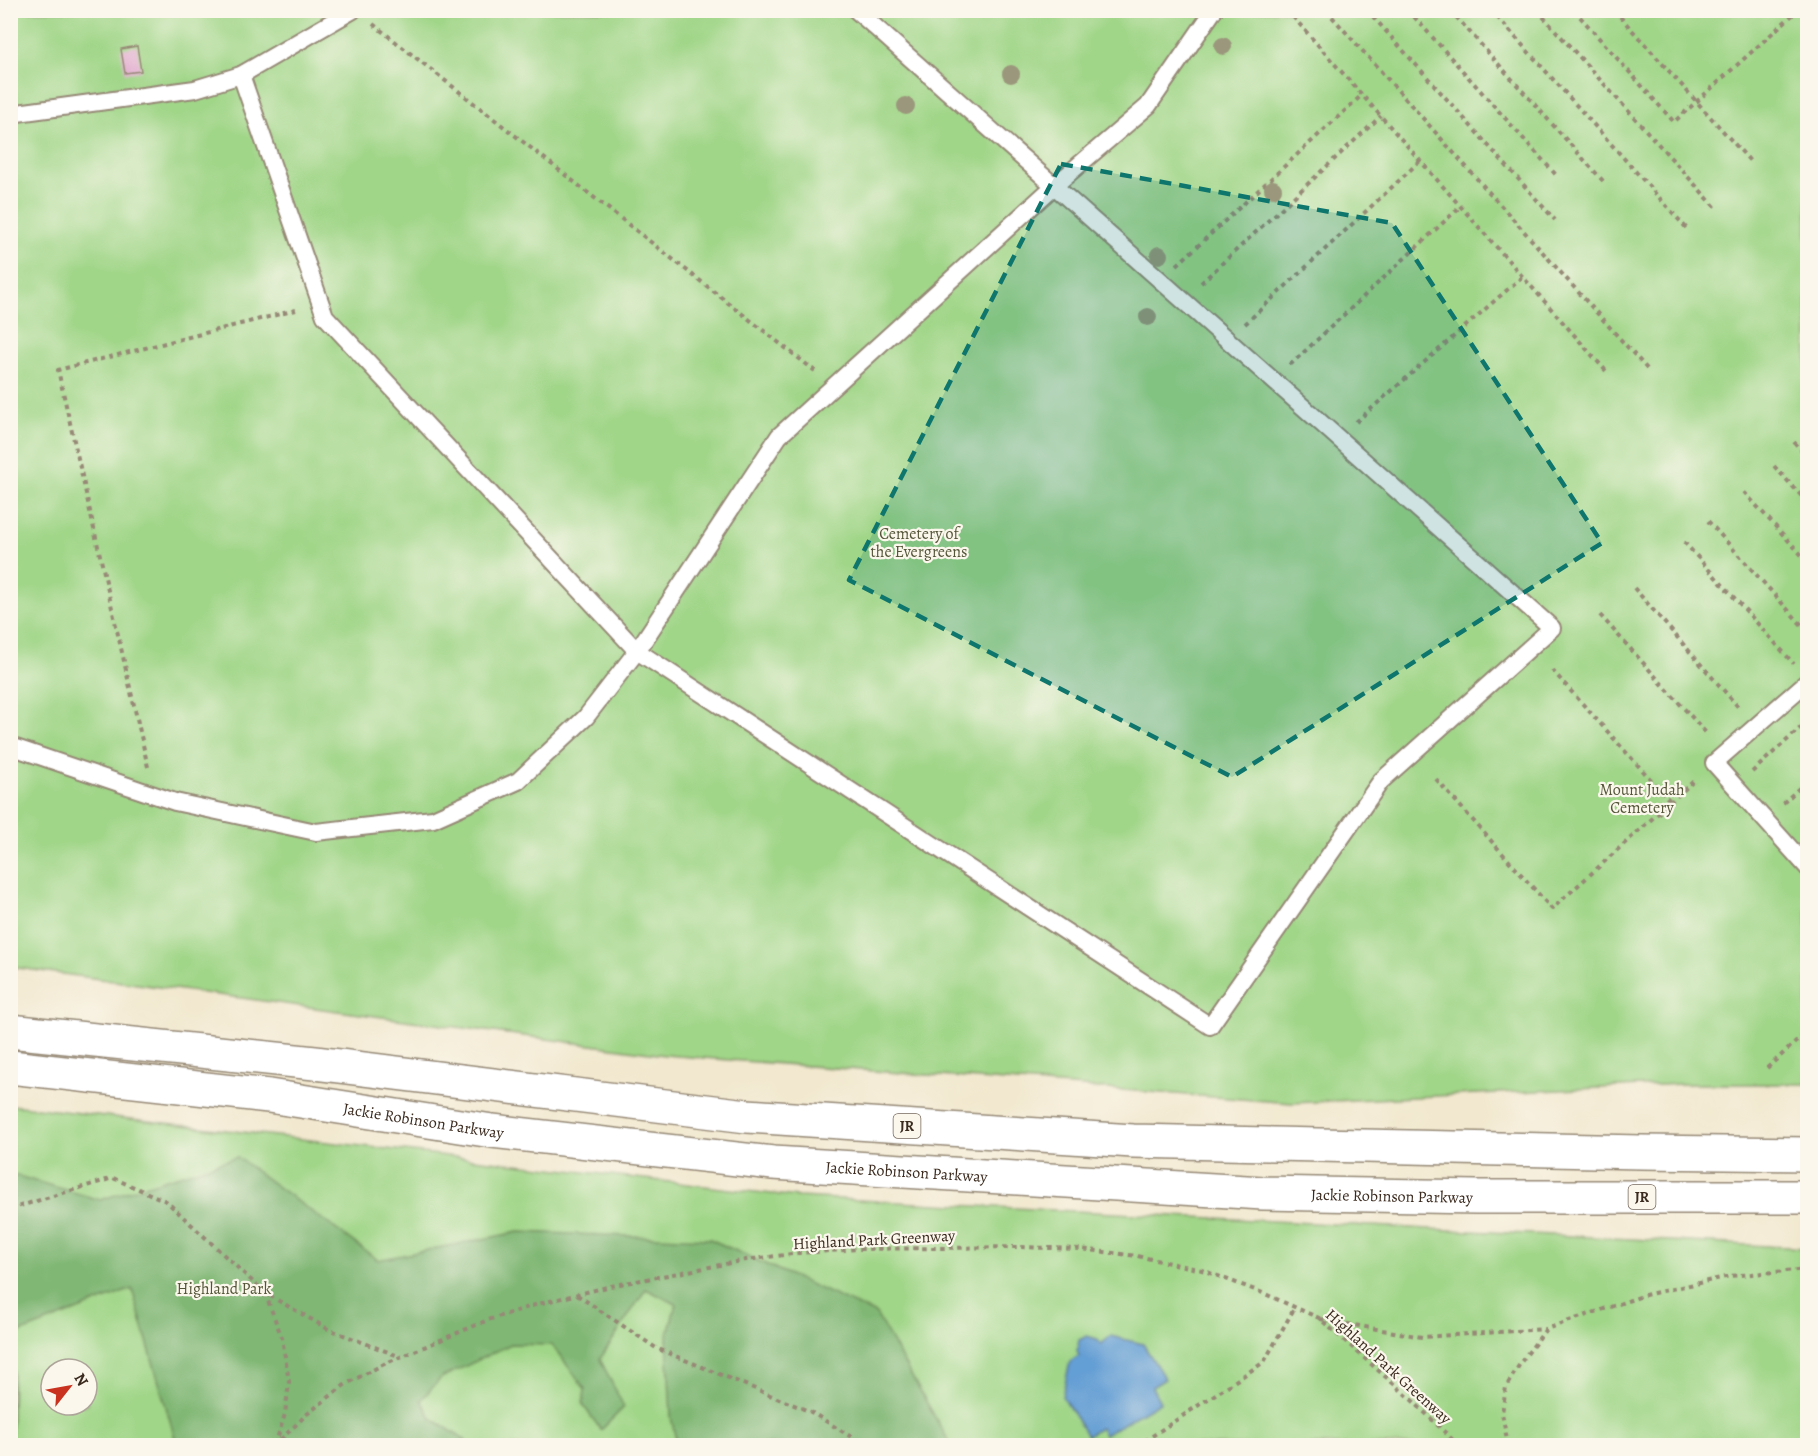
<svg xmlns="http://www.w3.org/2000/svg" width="1818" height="1456" font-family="Alegreya,serif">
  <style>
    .green { fill: #a0d688; stroke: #6e8053; stroke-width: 1.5; fill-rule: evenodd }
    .forest { fill: #80b774; stroke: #5e7049; stroke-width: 1.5 }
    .water { fill: #649ed4; stroke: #506479; stroke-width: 1.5 }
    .building { fill: #e2b0d0 }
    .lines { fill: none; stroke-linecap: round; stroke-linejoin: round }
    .lane-casing { stroke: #968976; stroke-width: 20 }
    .highway-casing { stroke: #968976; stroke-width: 36 }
    .path { stroke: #968976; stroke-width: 4; stroke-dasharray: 4.5 4.5; stroke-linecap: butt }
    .lane { stroke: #fff; stroke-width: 16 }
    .highway { stroke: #fff; stroke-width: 33 }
    .tree { fill: #9b977c }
    .marked { fill: #0f766e; fill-opacity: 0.2; stroke: #0f766e; stroke-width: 4.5; stroke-dasharray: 12 8; stroke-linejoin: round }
    .labels { text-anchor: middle; stroke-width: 4.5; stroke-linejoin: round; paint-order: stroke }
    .shield { fill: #fbf7ec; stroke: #75685c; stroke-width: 1.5 }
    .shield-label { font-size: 15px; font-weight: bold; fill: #3b2a1e }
    .park-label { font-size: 16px; fill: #545538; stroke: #fbf7ec }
    .street-label { font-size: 16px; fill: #3b2a1e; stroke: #fbf7ec }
  </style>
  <rect width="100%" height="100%" fill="#fbf7ec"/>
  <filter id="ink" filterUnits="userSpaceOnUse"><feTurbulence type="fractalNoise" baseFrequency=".0167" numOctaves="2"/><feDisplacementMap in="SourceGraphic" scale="12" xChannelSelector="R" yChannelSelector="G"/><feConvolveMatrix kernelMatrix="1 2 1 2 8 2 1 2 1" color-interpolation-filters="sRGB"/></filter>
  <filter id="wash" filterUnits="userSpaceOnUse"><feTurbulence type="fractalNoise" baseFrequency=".008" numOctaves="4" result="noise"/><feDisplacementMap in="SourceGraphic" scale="24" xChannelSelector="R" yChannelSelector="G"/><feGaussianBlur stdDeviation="1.35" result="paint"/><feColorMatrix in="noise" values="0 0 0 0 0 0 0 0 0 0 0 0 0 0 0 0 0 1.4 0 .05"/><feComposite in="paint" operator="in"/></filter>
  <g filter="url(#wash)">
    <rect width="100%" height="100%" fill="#f2e8cf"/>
    <g class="green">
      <polygon points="11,11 1807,11 1807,1084 1681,1084 1292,1103 665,1055 11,967"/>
      <path d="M11 1105 798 1197 1807 1248V1445L11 1446ZM51 1369H87V1405H51Z"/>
    </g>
    <polygon class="forest" points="237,1157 378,1260 518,1232 710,1239 876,1314 951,1445 677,1445 671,1417 667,1338 676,1304 646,1289 600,1359 624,1407 601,1430 583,1405 585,1389 552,1345 511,1344 441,1378 421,1400 431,1418 465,1440 468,1445 177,1445 132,1289 14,1335 11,1445 11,1174 100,1200"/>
    <polygon class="water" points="1087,1336 1097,1339 1101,1344 1111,1336 1143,1344 1165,1379 1152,1387 1160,1402 1104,1435 1100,1428 1087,1436 1062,1396 1070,1362 1079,1356 1077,1351 1079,1340"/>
    <g id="blocks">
      <polygon class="building" points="137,46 141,71 125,73 121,49"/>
    </g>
  </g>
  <g filter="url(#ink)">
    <use href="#blocks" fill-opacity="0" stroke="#968976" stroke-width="1.5"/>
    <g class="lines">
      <g class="lane-casing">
        <g id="lane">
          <polyline points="241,75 325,316 637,651 1210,1026 1381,781 1552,628 856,10"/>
          <polyline points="10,114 195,89 241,75 353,10"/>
          <polyline points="1808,681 1714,763 1808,868"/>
          <polyline points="10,746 175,802 316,832 433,819 518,781 586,717 637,651 779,436 1053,187 1148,106 1214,10"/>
        </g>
      </g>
      <g class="highway-casing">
        <g id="highway">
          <polyline points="10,1031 315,1063 747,1116 1133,1141 1641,1152 1808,1154"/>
          <path id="s1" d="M10 1067 269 1096 492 1131 773 1163 1263 1193 1476 1197H1808"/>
        </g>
      </g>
      <g class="path">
        <polyline points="1287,10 1606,371"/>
        <polyline points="1326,10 1648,370"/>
        <polyline points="1367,10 1555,220"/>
        <polyline points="1408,10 1557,176"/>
        <polyline points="1450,10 1604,182"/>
        <polyline points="1491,10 1689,231"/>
        <polyline points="1537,10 1717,209"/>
        <polyline points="1574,10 1674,122 1798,10"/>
        <polyline points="1614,10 1750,161"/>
        <polyline points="373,24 815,371"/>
        <polyline points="1177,265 1362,95"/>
        <polyline points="1201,283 1381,116"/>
        <polyline points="1245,324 1420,161"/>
        <polyline points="1290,365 1461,206"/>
        <polyline points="1356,422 1523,276"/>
        <polyline points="1794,442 1808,457"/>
        <polyline points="1774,466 1808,503"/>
        <polyline points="1744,492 1808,562"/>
        <polyline points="1708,521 1808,632"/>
        <polyline points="1684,542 1794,664"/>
        <polyline points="1634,588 1740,709"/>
        <polyline points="1600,615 1708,735"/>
        <polyline points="1552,670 1671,802"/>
        <polyline points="148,767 58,370 296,310"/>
        <polyline points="1752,772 1808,721"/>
        <polyline points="1436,779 1552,909 1696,779"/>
        <polyline points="1783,803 1808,780"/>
        <polyline points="1767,1068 1808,1031"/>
        <polyline points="10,1209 113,1178 166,1201 265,1293 328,1329 401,1357"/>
        <polyline points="265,1293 282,1338 289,1382 285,1414 276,1442"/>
        <polyline points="577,1295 656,1348 811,1412 866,1446"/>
        <polyline points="1320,1319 1422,1337 1546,1329"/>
        <polyline points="274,1446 307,1414 346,1384 386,1363 488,1320 538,1304 615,1285 746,1260 799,1253 859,1249 1019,1247 1081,1249 1137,1256 1202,1270 1263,1293 1319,1318 1413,1401 1459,1446"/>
        <polyline points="1137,1446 1264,1362 1295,1307"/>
        <polyline points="1508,1446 1502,1413 1506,1387 1521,1362 1546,1329 1645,1295 1730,1276 1808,1269"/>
      </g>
      <use href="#lane" class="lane"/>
      <use href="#highway" class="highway"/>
    </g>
    <g class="tree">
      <circle cx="1223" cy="46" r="9"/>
      <circle cx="1011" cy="74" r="9"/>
      <circle cx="906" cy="106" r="9"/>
      <circle cx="1273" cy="189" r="9"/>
      <circle cx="1159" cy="255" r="9"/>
      <circle cx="1148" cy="317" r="9"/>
    </g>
  </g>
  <path class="marked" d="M1061 164 1392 223 1602 543 1232 777 849 580Z"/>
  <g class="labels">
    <g class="shield">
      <rect x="893.5" y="1114" width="27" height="24" rx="4.5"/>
      <rect x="1628.5" y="1185" width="27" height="24" rx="4.5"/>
    </g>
    <g class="shield-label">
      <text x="907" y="1131">JR</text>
      <text x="1642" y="1202">JR</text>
    </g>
    <g class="park-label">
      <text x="919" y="539">Cemetery of<tspan x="919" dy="18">the Evergreens</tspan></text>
      <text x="1642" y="795">Mount Judah<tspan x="1642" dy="18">Cemetery</tspan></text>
      <text x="224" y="1294">Highland Park</text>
    </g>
    <g class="street-label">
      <text dy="6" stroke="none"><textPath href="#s1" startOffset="417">Jackie Robinson Parkway</textPath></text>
      <text dy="6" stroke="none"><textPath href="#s1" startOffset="903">Jackie Robinson Parkway</textPath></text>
      <text dy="6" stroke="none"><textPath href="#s1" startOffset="1389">Jackie Robinson Parkway</textPath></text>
      <text transform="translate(874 1239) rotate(-3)" y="6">Highland Park Greenway</text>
      <text transform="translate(1389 1366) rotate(42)" y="6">Highland Park Greenway</text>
    </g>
  </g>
  <rect width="1818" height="1456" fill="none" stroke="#fbf7ec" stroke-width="36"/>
  <g transform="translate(69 1387) rotate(59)"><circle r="28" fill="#fbf7ec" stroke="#aea59a" stroke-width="1.5"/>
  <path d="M0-4.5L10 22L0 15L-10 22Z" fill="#c8321e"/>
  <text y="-9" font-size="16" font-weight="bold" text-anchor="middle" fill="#3b2a1e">N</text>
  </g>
</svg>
